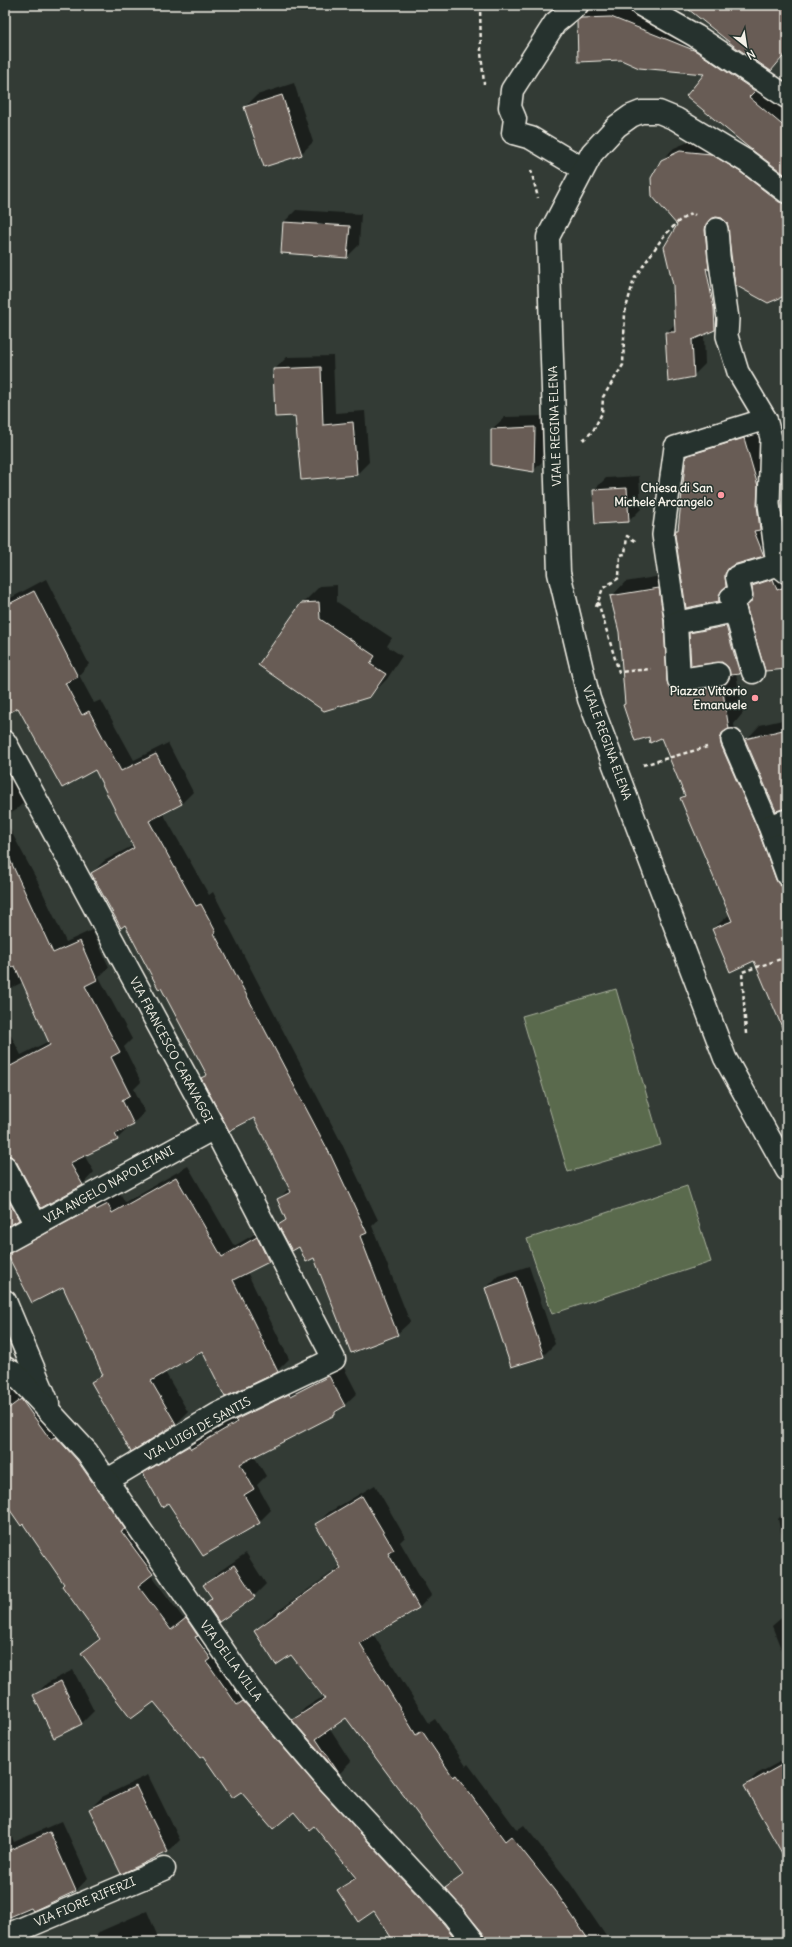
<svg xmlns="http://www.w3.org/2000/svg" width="792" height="1947" font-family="Delius,sans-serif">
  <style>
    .green { fill: #5a6b4e; stroke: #a7ae9b }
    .shadow { fill: #0007 }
    .building { fill: #685c55; stroke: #f4f1e8 }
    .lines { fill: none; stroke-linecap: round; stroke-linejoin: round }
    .pedestrian-casing { stroke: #f4f1e8; stroke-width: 24 }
    .minor-casing { stroke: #f4f1e8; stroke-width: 25 }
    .path { stroke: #f4f1e8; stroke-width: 2.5; stroke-dasharray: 4 3; stroke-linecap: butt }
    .pedestrian { stroke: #26332d; stroke-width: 21 }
    .minor { stroke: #26332d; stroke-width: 22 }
    .poi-dot { fill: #ff9aa2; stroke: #26332d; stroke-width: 1.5 }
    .labels { text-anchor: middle; stroke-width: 3; stroke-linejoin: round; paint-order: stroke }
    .street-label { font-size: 12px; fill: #f4f1e8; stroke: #26332d }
    .poi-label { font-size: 12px; font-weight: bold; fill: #f4f1e8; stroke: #26332d; text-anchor: end }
  </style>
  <rect width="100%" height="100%" fill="#333b35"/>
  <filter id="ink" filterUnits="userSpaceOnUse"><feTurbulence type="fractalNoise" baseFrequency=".025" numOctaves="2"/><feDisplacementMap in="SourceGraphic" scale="8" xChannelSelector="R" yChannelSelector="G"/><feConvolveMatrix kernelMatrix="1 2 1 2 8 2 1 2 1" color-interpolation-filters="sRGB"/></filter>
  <g filter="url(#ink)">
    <g class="green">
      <polygon points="616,989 661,1145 568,1172 522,1016"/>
      <polygon points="687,1186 711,1262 552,1314 527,1239"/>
    </g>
    <g class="shadow">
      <polygon points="624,5 708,39 787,107 787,175 706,74 578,22 594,6"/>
      <polygon points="685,5 787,5 787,54 771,70"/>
      <polygon points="294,83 313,142 301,154 245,107 257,95"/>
      <polygon points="693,140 787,187 787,293 728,222 722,217 717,216 727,317 715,329 704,334 705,364 693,376 666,333 676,323 674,285 678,225 662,160 674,148"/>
      <polygon points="296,210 361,214 359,245 347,257 284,222"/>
      <polygon points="333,356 335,413 365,411 369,462 357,474 274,370 287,357"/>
      <polygon points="546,416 546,458 534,470 492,429 505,417"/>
      <polygon points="756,427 769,473 775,543 763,555 737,563 738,574 731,588 719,601 677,531 679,528 687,457 699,444"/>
      <polygon points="639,476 641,509 629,521 594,490 606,478"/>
      <polygon points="787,566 787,668 754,598 753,586 767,572"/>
      <polygon points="673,574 681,666 695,678 731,673 729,666 690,633 702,621 738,614 752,661 740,673 736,673 743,713 734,724 735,730 772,816 787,858 787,1013 755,960 713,929 730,914 681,798 685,794 661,737 649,735 624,705 626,703 620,632 611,597 625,582"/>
      <polygon points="46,579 89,664 79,675 94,703 101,700 134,760 168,743 193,792 181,804 163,813 209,895 213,892 227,919 226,921 342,1144 378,1220 372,1226 410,1322 397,1334 314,1257 300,1246 279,1225 286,1218 278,1200 290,1187 255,1117 202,1078 208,1073 162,987 126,924 92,873 104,861 134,845 95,769 19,706 5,706 5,601"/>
      <polygon points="337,585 337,602 392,638 387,646 402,656 387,679 370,696 302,604 320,586"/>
      <polygon points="787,719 787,808 746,740 760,725"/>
      <polygon points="17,778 27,799 15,811 5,815 5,782"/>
      <polygon points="5,820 37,880 66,942 92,930 109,967 99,977 132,1039 124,1047 141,1082 134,1089 145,1112 117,1139 84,1155 94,1172 82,1185 17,1160 12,1156 5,1154 5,1024 21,1055 49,1041 23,982 5,991"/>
      <polygon points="787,1118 787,1125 785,1120"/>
      <polygon points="5,1157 31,1207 19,1219 5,1227"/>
      <polygon points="188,1166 234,1246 269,1226 281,1249 269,1261 247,1272 289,1359 277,1371 203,1349 165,1372 188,1412 176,1424 93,1383 103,1372 64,1286 9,1254 21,1242 107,1196 109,1198 120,1193 125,1202"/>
      <polygon points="529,1266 555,1344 543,1356 486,1288 498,1276"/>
      <polygon points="342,1364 357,1393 335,1414 254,1456 266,1476 257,1485 271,1510 259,1522 169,1502 145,1473 157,1461 201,1435 203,1438 240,1416 249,1408"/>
      <polygon points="5,1375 26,1393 165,1562 151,1575 183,1618 198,1607 207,1625 483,1942 416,1942 374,1910 339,1890 355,1875 314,1825 294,1810 241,1790 203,1754 154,1700 83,1653 100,1637 23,1523 5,1501"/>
      <polygon points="375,1485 405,1537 400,1542 431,1595 419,1608 373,1634 429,1723 435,1719 466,1766 468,1764 517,1830 524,1825 570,1883 610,1942 487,1942 485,1934 447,1889 463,1873 346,1717 329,1728 351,1762 340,1773 293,1720 305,1708 324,1696 291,1654 255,1632 267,1619 341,1566 316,1524 329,1512"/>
      <polygon points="787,1510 787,1562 778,1519"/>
      <polygon points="246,1553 266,1584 254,1596 207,1603 212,1597 205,1586 217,1573"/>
      <polygon points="787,1613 787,1664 772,1626"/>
      <polygon points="73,1670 94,1711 82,1723 35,1696 47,1683"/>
      <polygon points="5,1725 11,1738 5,1744"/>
      <polygon points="787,1758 787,1841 745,1786 757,1774"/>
      <polygon points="148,1775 180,1840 168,1852 90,1809 102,1797"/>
      <polygon points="62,1821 88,1878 76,1891 5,1921 5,1822 14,1842"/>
      <polygon points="147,1911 160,1942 90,1942 101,1931"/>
      <polygon points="26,1934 29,1942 5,1942"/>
    </g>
    <g class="building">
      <polygon points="683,5 787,5 787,52 771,71 734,46"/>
      <polygon points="611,17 696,51 755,91 749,97 787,129 787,176 748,147 686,96 704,74 639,68 621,60 578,62 577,21 581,18"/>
      <polygon points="282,95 302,155 264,167 244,107"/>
      <polygon points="680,151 711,154 739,171 779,202 787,204 787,295 768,303 735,285 727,223 722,218 716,217 710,219 706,224 705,230 709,270 706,268 714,308 715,330 692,340 694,377 668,382 665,332 675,332 673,285 664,247 677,225 652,196 651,178 661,160"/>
      <polygon points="283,222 350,226 347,258 281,253"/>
      <polygon points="321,367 323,425 353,422 357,475 301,480 295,416 275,417 273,369"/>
      <polygon points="535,427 534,472 491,465 491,429"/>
      <polygon points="744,438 758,486 757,505 760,530 754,531 764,556 733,565 728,569 725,574 726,587 722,590 719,595 719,601 686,608 675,535 676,530 678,530 686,456"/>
      <polygon points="627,488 629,522 595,524 593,490"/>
      <polygon points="773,579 777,590 787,586 787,669 765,671 746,606 753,598 752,586"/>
      <polygon points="659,588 664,622 667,681 669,687 674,691 680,692 722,686 729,729 722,733 720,739 721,745 758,830 776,880 780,885 787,888 787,1039 754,961 730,972 712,929 732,921 680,798 685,796 661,738 650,743 649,737 635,741 623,705 625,704 619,632 610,596"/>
      <polygon points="34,591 78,677 65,683 82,715 89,711 121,771 156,754 182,804 149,821 196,906 201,904 216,932 214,933 331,1156 367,1233 360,1236 398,1335 351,1353 314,1258 306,1262 299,1247 292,1251 278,1225 286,1220 277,1199 291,1192 254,1118 229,1131 201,1078 207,1075 161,988 159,990 125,925 121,928 91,873 134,848 95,770 62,788 18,708 5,715 5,606"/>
      <polygon points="319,602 320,619 375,656 370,664 386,674 370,697 324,711 258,665 301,603"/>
      <polygon points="726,626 740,674 730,675 728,667 722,662 691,666 689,633"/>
      <polygon points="787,729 787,808 776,811 745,739"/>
      <polygon points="5,849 53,953 80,941 97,980 85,986 120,1052 111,1057 130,1095 122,1100 134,1125 115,1134 118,1140 70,1163 83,1185 41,1208 16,1161 11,1156 5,1155 5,1069 50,1045 15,966 5,971"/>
      <polygon points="176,1177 222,1257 257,1237 269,1262 233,1280 278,1372 225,1397 202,1351 151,1381 176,1424 131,1452 91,1382 103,1375 63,1287 32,1303 7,1254 95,1207 96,1210 108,1204 112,1213"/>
      <polygon points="5,1194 19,1220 5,1228"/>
      <polygon points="517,1277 544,1357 511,1367 485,1288"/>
      <polygon points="329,1376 345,1406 335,1412 335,1415 240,1464 254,1489 244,1495 260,1523 203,1556 168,1503 162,1507 143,1473 189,1446 191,1449 237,1422 235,1420 289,1394 290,1396"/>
      <polygon points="21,1399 50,1439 56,1437 77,1460 125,1529 121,1531 153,1574 138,1586 171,1630 186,1618 198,1636 195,1637 211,1659 207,1662 237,1705 243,1701 315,1784 420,1898 425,1905 426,1904 443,1923 458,1942 394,1942 374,1911 358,1922 337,1890 356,1878 314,1826 309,1830 294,1812 273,1829 241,1792 232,1798 203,1756 200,1758 154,1702 131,1719 81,1653 100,1639 62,1586 64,1584 23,1524 21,1526 5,1503 5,1411"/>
      <polygon points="362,1496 394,1550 388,1553 419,1608 360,1643 416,1735 422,1731 453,1777 456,1775 505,1841 511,1836 558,1895 590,1942 486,1942 484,1934 445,1888 463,1875 346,1718 316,1739 340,1775 292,1720 325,1699 291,1655 276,1665 254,1631 341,1568 315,1524"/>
      <polygon points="234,1565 255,1597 219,1622 206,1603 212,1598 203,1585"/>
      <polygon points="61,1681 82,1724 54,1738 33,1695"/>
      <polygon points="787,1762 787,1862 744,1786"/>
      <polygon points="136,1786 168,1852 121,1874 89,1809"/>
      <polygon points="50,1832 76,1891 33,1911 31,1908 5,1919 5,1852"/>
    </g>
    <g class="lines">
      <g class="pedestrian-casing">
        <g id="pedestrian">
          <polyline points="717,229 719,256 728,319 727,336 738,372 766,419 771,438 769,504 777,565 787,573"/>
          <polyline points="676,623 663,535 675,447 766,419"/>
          <polyline points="732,740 769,826 787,876"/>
          <polyline points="769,826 787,820"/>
        </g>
      </g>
      <g class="minor-casing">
        <g id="minor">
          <polyline points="577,5 555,23 512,90 510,107 515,119 513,133 531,138 583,169"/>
          <polyline points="641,5 696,36 787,97"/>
          <polyline points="787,192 746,161 676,119 659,112 641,112 631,116 617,126 592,153 548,237 559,573 589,699 725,1058 787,1170"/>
          <polyline points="735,611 753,672"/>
          <polyline points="718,674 679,680 676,623 735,611 731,598 741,595 737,577 777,565"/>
          <polyline points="5,742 214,1128 334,1359 218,1414 106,1481"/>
          <polyline points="5,1167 36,1225"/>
          <polyline points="5,1242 214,1128"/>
          <polyline points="5,1301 48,1403"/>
          <polyline points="5,1368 14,1373 87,1452 251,1691 324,1776 453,1915 474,1942"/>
          <polyline points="5,1936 164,1869"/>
        </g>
      </g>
      <g class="path">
        <polyline points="480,5 481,52 484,84"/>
        <polyline points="531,170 538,198"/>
        <polyline points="583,440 593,431 602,413 603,397 623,365 625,312 634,279 663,237 679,221 692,213 695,215"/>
        <polyline points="598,602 619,672 651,669"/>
        <polyline points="596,607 603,588 619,578 620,555 625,554 627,536 637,542"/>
        <polyline points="643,765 707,747"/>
        <polyline points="746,1034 742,972 787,957"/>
      </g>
      <use href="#pedestrian" class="pedestrian"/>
      <use href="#minor" class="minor"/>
    </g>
  </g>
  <g class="poi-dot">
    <circle cx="721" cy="495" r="4"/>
    <circle cx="755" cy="698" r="4"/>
  </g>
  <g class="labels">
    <g class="street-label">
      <text transform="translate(555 426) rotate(-92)" y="4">VIALE REGINA ELENA</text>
      <text transform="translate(607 743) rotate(70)" y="4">VIALE REGINA ELENA</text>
      <text transform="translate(171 1050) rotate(62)" y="4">VIA FRANCESCO CARAVAGGI</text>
      <text transform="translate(109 1185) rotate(-29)" y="4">VIA ANGELO NAPOLETANI</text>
      <text transform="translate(198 1429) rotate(-29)" y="4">VIA LUIGI DE SANTIS</text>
      <text transform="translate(231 1661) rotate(54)" y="4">VIA DELLA VILLA</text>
      <text transform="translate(85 1902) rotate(-23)" y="4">VIA FIORE RIFERZI</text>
    </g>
    <g class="poi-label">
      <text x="713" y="492">Chiesa di San<tspan x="713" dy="14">Michele Arcangelo</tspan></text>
      <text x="747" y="695">Piazza Vittorio<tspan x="747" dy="14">Emanuele</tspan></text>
    </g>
  </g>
  <rect width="792" height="1947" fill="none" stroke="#26332d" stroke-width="20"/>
  <rect x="10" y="10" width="772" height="1927" fill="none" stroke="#f4f1e8" stroke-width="1.5" filter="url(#ink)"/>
  <g transform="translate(746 46) rotate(150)" stroke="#26332d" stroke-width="3" paint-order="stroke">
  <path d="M0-3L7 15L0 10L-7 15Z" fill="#f4f1e8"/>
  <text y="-6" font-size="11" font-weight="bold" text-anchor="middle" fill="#f4f1e8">N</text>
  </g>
</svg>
